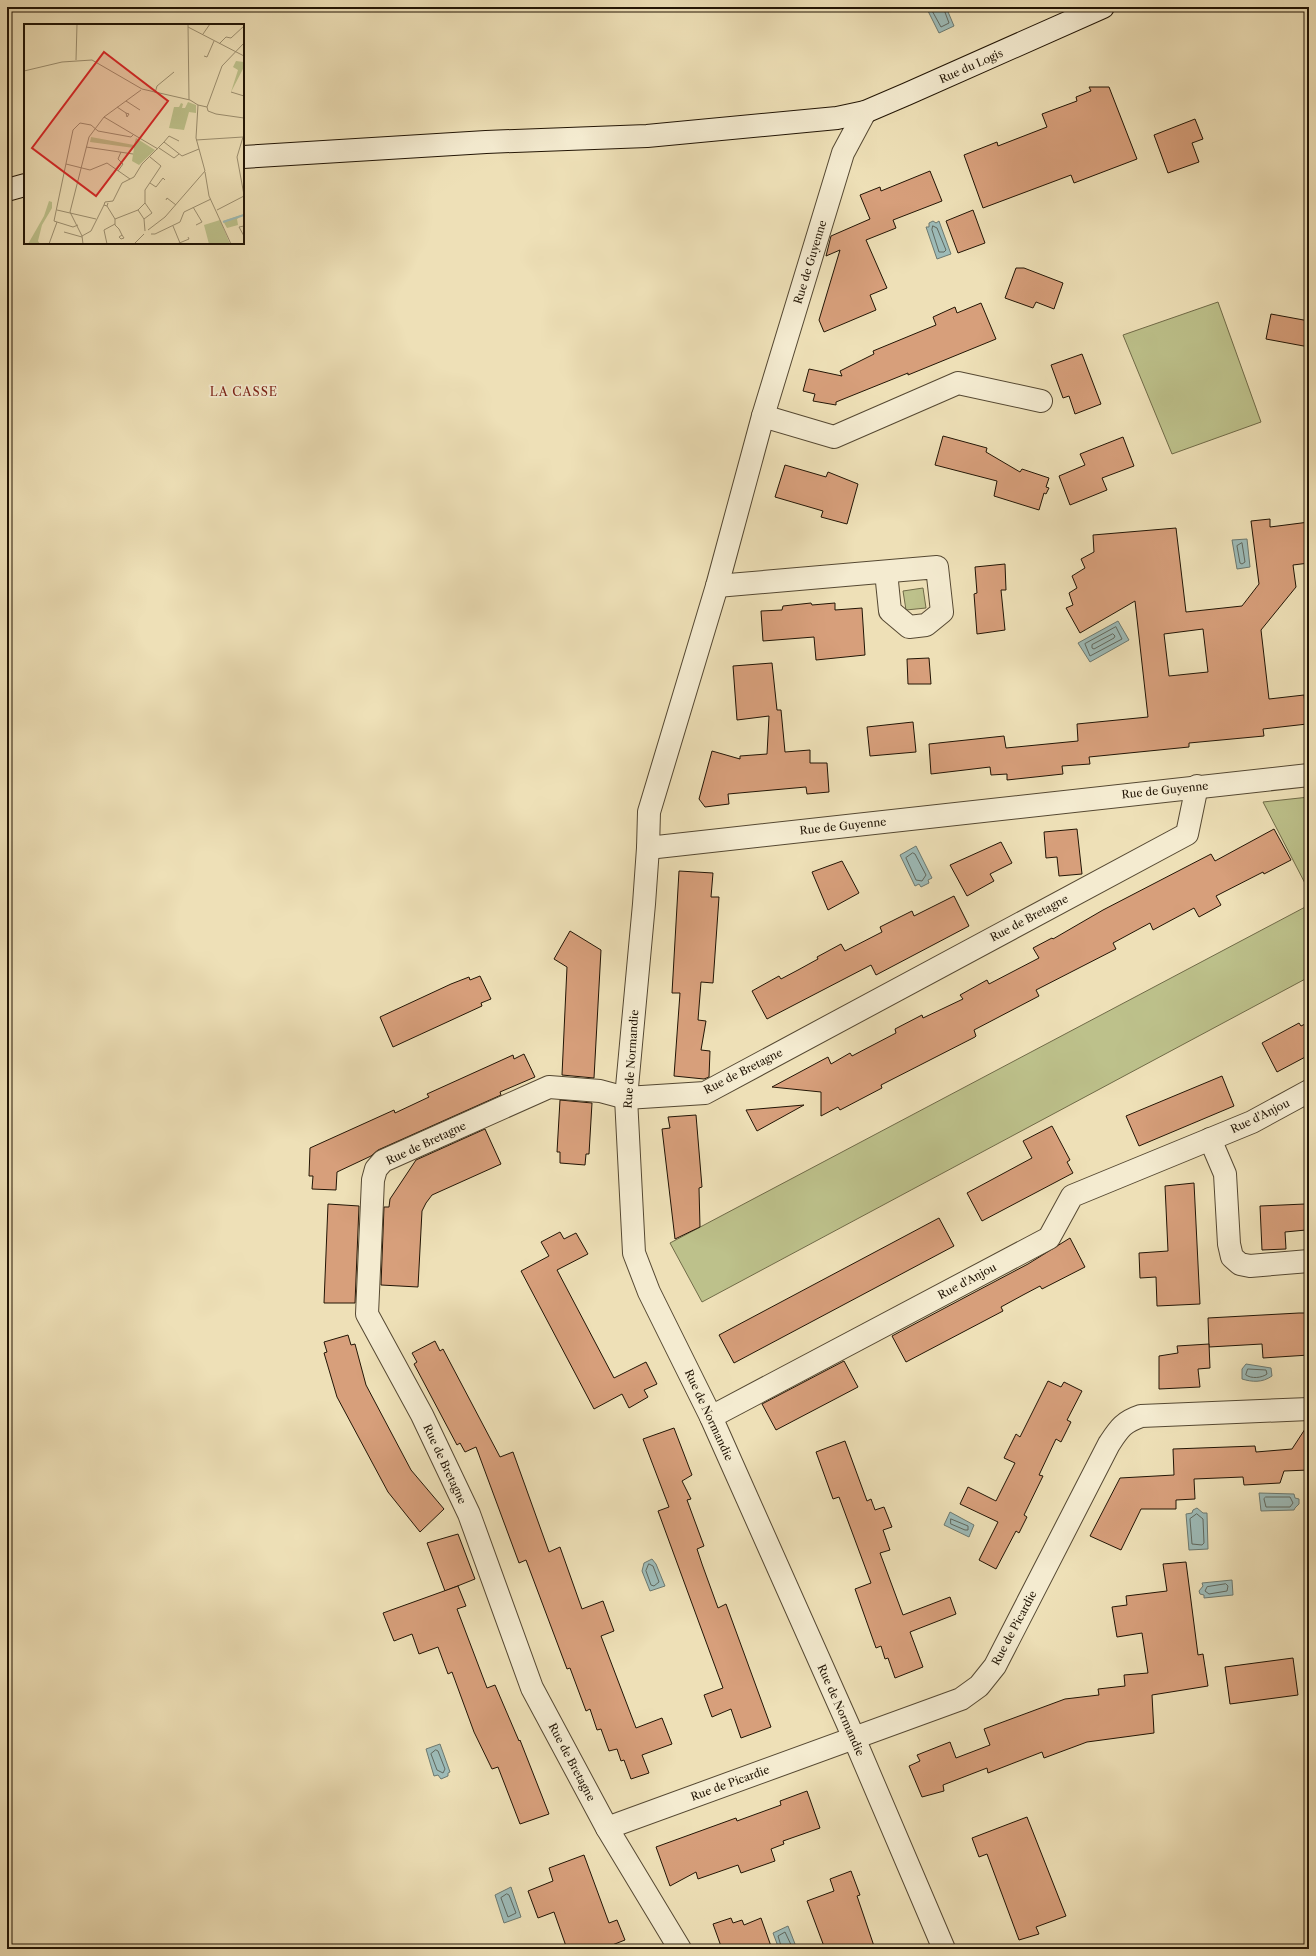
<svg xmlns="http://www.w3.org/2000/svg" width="1316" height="1956" font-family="'Libre Caslon Text',serif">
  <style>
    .green { fill: #bdc18b; stroke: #706b48 }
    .water { fill: #9dbbb8; stroke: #6c7970 }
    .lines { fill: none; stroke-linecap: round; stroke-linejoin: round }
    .shore { stroke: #60685e; stroke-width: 1 }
    .building { fill: #d79f7b; stroke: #221505; fill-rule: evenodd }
    .street-casing { stroke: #554832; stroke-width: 24 }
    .secondary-casing { stroke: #221505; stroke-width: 24 }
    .street { stroke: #f4ebd0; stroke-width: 22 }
    .secondary { stroke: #f4ebd0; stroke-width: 22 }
    .labels { text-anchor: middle; stroke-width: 3.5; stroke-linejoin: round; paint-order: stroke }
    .street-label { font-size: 11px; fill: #221505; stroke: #f4ebd0 }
    .neighbourhood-label { font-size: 12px; letter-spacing: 1px; fill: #7a1f14; stroke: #f4ebd0 }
    .inset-river { fill: none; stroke: #9dbbb8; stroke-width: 2 }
    .inset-road { fill: none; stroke: #9c8f70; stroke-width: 1 }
    .view { fill: #d62828; fill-opacity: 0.15; stroke: #d62828; stroke-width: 2 }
    .inset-edge { fill: none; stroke: #221505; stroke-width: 2 }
  </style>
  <rect width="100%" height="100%" fill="#eee0b7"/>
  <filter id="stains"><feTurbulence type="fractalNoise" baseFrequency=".005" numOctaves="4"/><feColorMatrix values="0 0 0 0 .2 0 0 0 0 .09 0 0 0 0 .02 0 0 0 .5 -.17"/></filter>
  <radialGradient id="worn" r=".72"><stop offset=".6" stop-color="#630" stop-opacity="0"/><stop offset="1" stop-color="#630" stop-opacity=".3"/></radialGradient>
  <g class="green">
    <polygon points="1218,302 1261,422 1172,454 1123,335"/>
    <polygon points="923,588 926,608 906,610 903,591"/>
    <polygon points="1309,797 1309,891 1263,802"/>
    <polygon points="1309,905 1309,977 702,1302 670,1243"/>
  </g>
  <g class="water">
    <polygon points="926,7 946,7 954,26 939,33"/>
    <polygon points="933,221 936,223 939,221 951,254 937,259 926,227 929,227 929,223"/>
    <polygon points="1247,539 1250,567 1237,569 1232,540"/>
    <polygon points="1118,621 1129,640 1090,662 1078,643"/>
    <polygon points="916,846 932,878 928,880 929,883 921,887 919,884 915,886 900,855"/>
    <path d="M1246 1364 1271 1368 1272 1376C1262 1383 1252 1382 1242 1379V1369Z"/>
    <polygon points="1259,1493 1294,1494 1295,1498 1299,1499 1299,1504 1295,1508 1294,1510 1261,1511"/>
    <polygon points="1197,1508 1203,1513 1207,1513 1208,1549 1189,1550 1186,1514 1192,1513 1193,1510"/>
    <polygon points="950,1512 974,1525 969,1537 944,1525"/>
    <polygon points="652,1559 656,1564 665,1586 650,1591 642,1571 644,1563"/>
    <polygon points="1232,1580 1233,1595 1204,1598 1204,1595 1200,1594 1199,1591 1203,1586 1202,1583"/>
    <polygon points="440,1744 450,1772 448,1773 448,1776 441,1779 438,1775 434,1776 426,1749"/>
    <polygon points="511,1887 521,1917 504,1923 495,1895"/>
    <polygon points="788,1926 797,1949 779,1949 773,1933"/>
  </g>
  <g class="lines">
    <g class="shore">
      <polyline points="930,7 941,27 949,23 943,7"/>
      <polygon points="933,226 937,228 946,250 944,252 939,252 932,230"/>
      <polygon points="1242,543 1245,562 1242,564 1240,563 1237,546"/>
      <polygon points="1116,627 1122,639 1090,656 1085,644"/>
      <polygon points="1113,634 1115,636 1114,638 1094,649 1092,648 1092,645"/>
      <polygon points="913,853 915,854 926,875 922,881 916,880 906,858"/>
      <path d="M1248 1369 1266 1370 1267 1374C1262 1378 1251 1379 1246 1375Z"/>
      <polygon points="1266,1497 1290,1497 1293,1503 1290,1507 1266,1507 1264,1499"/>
      <polygon points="1197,1514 1203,1519 1204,1543 1202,1545 1192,1544 1190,1519"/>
      <polygon points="951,1519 968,1526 968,1530 965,1530 951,1524"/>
      <polygon points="649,1564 653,1566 659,1582 654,1586 651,1585 646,1571"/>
      <polygon points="1226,1584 1228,1586 1227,1591 1209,1594 1205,1591 1207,1587"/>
      <polygon points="436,1750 438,1751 445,1769 443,1773 437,1770 431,1754"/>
      <polygon points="507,1894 509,1895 516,1913 508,1917 501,1898"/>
      <polyline points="782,1949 778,1936 785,1932 793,1949"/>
    </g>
  </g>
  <g class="building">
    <polygon points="1089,87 1109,87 1137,159 1074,183 1071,175 983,208 964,155 997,142 998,146 1047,127 1042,114 1077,101 1076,97 1091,91"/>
    <polygon points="1195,119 1203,139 1192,143 1199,162 1168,173 1154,135"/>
    <polygon points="930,171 942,201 893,220 896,228 866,240 887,288 870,295 876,310 824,332 819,320 840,250 826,256 831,236 870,219 860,195 880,187 881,191"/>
    <polygon points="973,210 985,243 958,253 946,221"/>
    <polygon points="1016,268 1024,268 1063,283 1054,309 1036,302 1033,308 1005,298"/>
    <polygon points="981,303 996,339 908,375 908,373 836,402 836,405 813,401 815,394 803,391 809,369 842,376 840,371 874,354 873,351 936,325 933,317 955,307 957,313"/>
    <polygon points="1271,314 1309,321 1309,347 1266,339"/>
    <polygon points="1082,354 1101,404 1075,414 1069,396 1063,398 1051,365"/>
    <polygon points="943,436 987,448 986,452 1020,472 1022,469 1049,478 1046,487 1049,488 1046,494 1044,493 1039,510 994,496 997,481 935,465"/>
    <polygon points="1123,437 1134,466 1102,478 1107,490 1070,505 1059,476 1085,465 1080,454"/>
    <polygon points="785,465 826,477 828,472 858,484 847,524 821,517 823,511 775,497"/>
    <path d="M1270 519V527L1309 522V563L1293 565 1296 587 1261 630 1269 699 1304 695 1307 724 1263 729 1264 736 1189 743V747L1089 757 1090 764 1062 766 1063 774 1007 780V774L991 775 990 767 931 774 929 744 1004 736 1006 748 1078 741 1077 724 1148 717 1135 601 1080 633 1066 608 1073 605 1069 593 1077 588 1072 576 1085 568 1081 559 1094 552 1093 535 1176 528 1186 612 1242 606 1259 584 1251 521ZM1203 629 1208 672 1169 676 1164 634Z"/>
    <polygon points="1005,564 1006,590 1001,590 1005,630 977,634 974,594 977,593 975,567"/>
    <polygon points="811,603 812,605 835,603 835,610 862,608 865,655 816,660 814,637 763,641 761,611 782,610 783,606"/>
    <polygon points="929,658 931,684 908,684 907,659"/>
    <polygon points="772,663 777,710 781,710 785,752 810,750 810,763 827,763 829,792 807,794 806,787 728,794 729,804 705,807 699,799 712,751 740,759 740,756 767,754 769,716 737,720 733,666"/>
    <polygon points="913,722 916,752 870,756 867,727"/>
    <polygon points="1077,829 1082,874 1059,876 1057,857 1046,858 1044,832"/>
    <polygon points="1274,829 1291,860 1264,874 1263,872 1216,896 1221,905 1199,917 1194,908 1153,930 1150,923 1113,943 1116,949 1036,990 1039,996 974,1030 976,1036 975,1037 881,1085 882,1088 840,1110 838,1107 821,1116 821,1092 772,1087 828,1057 831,1064 850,1053 852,1056 896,1033 895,1029 922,1015 923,1018 963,999 960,995 987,980 989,984 1039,958 1033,948 1052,938 1053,939 1103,910 1211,854 1215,861"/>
    <polygon points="1001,842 1012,863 990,874 994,881 967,896 950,865"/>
    <polygon points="842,861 859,893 828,910 812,872"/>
    <polygon points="679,871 713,873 711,897 719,897 713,983 701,982 698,1020 706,1021 701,1050 710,1051 709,1077 704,1079 674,1076 680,993 672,993"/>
    <polygon points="954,896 969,926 876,975 871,965 767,1019 752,991 779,976 781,979 798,970 818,959 817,957 841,944 845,951 882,932 880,927 912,911 914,916"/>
    <polygon points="570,931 601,950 594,1078 562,1075 567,967 554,959"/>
    <polygon points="480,976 491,999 481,1003 482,1006 393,1047 380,1017 451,984 469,977 470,980"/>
    <polygon points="1309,1022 1309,1055 1277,1072 1262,1043 1299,1023 1301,1026"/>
    <polygon points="524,1054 535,1077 500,1092 501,1095 378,1150 371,1156 337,1172 336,1190 312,1189 313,1176 309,1176 310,1148 394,1110 395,1113 429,1097 427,1094 513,1055 514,1059"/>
    <polygon points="1222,1076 1234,1106 1139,1146 1126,1116"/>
    <polygon points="560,1100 592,1103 589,1154 586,1154 585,1165 560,1163 560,1152 557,1152"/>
    <polygon points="804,1105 757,1131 746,1110"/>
    <polygon points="696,1115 702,1187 699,1188 700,1227 675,1239 662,1129 670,1128 668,1117"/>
    <polygon points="1052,1126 1070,1160 1067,1162 1073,1173 982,1221 967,1193 1032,1158 1023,1141"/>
    <polygon points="485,1129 501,1164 432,1195 426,1203 422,1211 418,1287 381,1285 384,1207 389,1207 390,1199 416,1160"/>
    <polygon points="1194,1183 1200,1304 1157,1306 1156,1277 1140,1278 1139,1253 1168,1251 1165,1186"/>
    <polygon points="328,1204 359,1206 355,1303 324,1303"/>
    <polygon points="1305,1204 1306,1230 1285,1232 1286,1249 1262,1250 1260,1206"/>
    <polygon points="939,1218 954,1246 734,1363 719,1335"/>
    <polygon points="560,1232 564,1239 576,1233 588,1254 557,1270 614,1378 646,1362 657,1384 644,1390 648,1397 629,1408 622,1394 594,1409 521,1271 549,1256 541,1242"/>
    <polygon points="1070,1238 1085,1267 1042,1289 1040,1286 1023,1295 1001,1307 1003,1311 906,1362 892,1336 1028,1264"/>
    <polygon points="1299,1313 1309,1313 1309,1355 1263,1358 1262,1344 1209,1347 1208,1318"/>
    <polygon points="348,1335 351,1345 355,1344 366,1385 411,1470 444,1509 420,1532 388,1492 337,1397 324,1353 327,1352 324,1342"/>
    <polygon points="435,1341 440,1351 443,1349 500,1457 513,1452 549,1552 560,1547 582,1609 603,1601 614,1631 601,1636 636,1728 662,1718 672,1744 642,1755 649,1773 631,1779 624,1760 621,1761 617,1749 609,1751 601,1729 597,1730 590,1709 586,1711 570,1668 567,1669 526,1560 519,1563 476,1447 465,1452 460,1443 457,1445 414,1364 417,1362 412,1353"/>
    <polygon points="1209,1344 1210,1368 1198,1369 1200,1387 1159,1389 1159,1356 1178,1353 1177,1346"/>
    <polygon points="844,1361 858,1387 776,1430 762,1404"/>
    <polygon points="1048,1381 1061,1387 1064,1382 1082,1391 1067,1420 1071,1422 1061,1442 1056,1439 1039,1475 1043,1476 1024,1515 1027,1517 1019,1533 1016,1531 996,1569 979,1560 998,1522 960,1504 968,1487 996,1501 1015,1463 1004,1458 1016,1434 1020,1437"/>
    <polygon points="1309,1423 1309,1470 1284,1471 1280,1483 1244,1485 1243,1477 1194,1479 1195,1499 1176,1500 1176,1509 1141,1509 1121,1550 1090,1536 1120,1478 1174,1475 1173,1449 1255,1446 1256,1452 1292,1449"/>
    <polygon points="674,1428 692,1475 682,1481 691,1499 687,1500 704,1546 697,1549 702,1564 718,1608 726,1604 771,1727 741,1738 731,1709 712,1717 704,1695 723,1688 658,1511 669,1507 643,1439"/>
    <polygon points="845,1441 867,1501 871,1499 875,1510 884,1507 892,1527 883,1530 890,1550 880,1553 903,1615 950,1597 956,1614 910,1632 923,1667 895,1678 888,1658 885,1659 881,1646 876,1648 855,1589 871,1583 839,1497 833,1499 816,1452"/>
    <polygon points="458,1534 475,1579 445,1591 427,1543"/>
    <polygon points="1186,1562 1198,1655 1203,1654 1208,1686 1152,1695 1154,1733 1087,1742 1044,1758 1042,1752 988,1773 987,1768 943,1785 944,1791 922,1797 909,1766 920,1761 917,1755 950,1742 956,1758 990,1745 984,1729 1065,1699 1099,1695 1098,1689 1125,1686 1124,1675 1148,1673 1142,1633 1117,1637 1112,1607 1127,1605 1126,1596 1167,1591 1163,1564"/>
    <polygon points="458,1586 466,1606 457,1609 487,1688 495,1685 519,1741 520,1740 549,1814 520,1824 498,1767 492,1769 474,1732 452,1672 448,1674 438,1647 419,1654 412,1634 394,1641 383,1613"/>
    <polygon points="1293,1658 1298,1695 1230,1704 1225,1667"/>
    <polygon points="807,1791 820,1828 783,1841 784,1844 771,1849 775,1861 741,1873 738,1865 698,1879 696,1872 670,1886 656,1847 736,1818 737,1821 781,1805 780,1801"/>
    <polygon points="1027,1817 1066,1916 1036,1927 1039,1934 1019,1940 987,1854 979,1857 972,1838"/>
    <polygon points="584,1855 609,1923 617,1920 625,1940 602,1949 567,1949 554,1912 538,1918 528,1891 553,1881 549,1868"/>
    <polygon points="851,1871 860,1895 857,1896 875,1949 825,1949 807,1901 834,1891 830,1879"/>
    <polygon points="731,1918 733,1923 742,1920 744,1925 761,1918 772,1949 722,1949 713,1924"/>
  </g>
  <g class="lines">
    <g class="street-casing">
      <g id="street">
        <polyline points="865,112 843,153 763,416 717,586 649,812 648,848 1309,775"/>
        <polyline points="763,416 834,437 958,383 1041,401"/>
        <polyline points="717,586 937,567 942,612 926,625 909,627 890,611 886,572"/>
        <polyline points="648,848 644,904 626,1098 634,1253 649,1292 711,1417 854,1738 944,1949"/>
        <polyline points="1210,1139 1225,1174 1229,1244 1232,1257 1240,1264 1250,1266 1309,1261"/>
        <polyline points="711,1417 1049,1238 1072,1196 1252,1122 1309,1091"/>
        <path d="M607 1828 961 1699 979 1686 995 1666 1109 1444C1119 1429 1123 1422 1141 1416L1309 1409"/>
        <polyline points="680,1949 607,1828 532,1688 469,1514 422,1415 367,1314 373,1180 376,1169 383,1161 549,1087 600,1091 626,1098 705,1093 1187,834 1197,786"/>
      </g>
    </g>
    <g class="secondary-casing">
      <g id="secondary">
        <polyline points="243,157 486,142 647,136 837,118 865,112 907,94 1103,7"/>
        <polyline points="7,190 25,185"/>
      </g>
    </g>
    <use href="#street" class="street"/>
    <use href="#secondary" class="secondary"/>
  </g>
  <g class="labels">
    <g class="street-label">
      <text transform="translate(971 66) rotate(-24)" y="4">Rue du Logis</text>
      <text transform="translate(810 262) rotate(-73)" y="4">Rue de Guyenne</text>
      <text transform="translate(1165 790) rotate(-6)" y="4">Rue de Guyenne</text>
      <text transform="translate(843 826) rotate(-6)" y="4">Rue de Guyenne</text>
      <text transform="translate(1029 918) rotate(-28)" y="4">Rue de Bretagne</text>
      <text transform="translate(631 1059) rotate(-86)" y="4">Rue de Normandie</text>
      <text transform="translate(743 1071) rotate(-27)" y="4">Rue de Bretagne</text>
      <text transform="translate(1260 1116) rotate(-26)" y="4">Rue d'Anjou</text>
      <text transform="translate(426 1143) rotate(-25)" y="4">Rue de Bretagne</text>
      <text transform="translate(967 1281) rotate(-28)" y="4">Rue d'Anjou</text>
      <text transform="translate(709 1415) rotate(65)" y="4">Rue de Normandie</text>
      <text transform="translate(445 1464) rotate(65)" y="4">Rue de Bretagne</text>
      <text transform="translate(1014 1628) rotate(-62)" y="4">Rue de Picardie</text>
      <text transform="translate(841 1710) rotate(66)" y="4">Rue de Normandie</text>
      <text transform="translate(572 1762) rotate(62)" y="4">Rue de Bretagne</text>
      <text transform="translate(730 1783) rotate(-20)" y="4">Rue de Picardie</text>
    </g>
    <g class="neighbourhood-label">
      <text x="244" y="396">LA CASSE</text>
    </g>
  </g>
  <g transform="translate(24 24)">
    <rect width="220" height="220" fill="#eee0b7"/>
    <path d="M212 37 220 38V43L207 68 214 46 209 43ZM164 78 172 81V89L165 88 160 106 145 104 150 83H155L157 79 159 80 158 84H161ZM67 113 110 121 112 114 131 126 115 141 108 137 110 124 66 118ZM25 177 28 178V184L18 201 14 217 16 220H4L20 192ZM220 190 213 195 214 201 203 204 199 197ZM196 196 206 220H185L180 201Z" fill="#bdc18b"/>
    <path class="inset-river" d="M199 198 220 191"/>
    <path class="inset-road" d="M164 0 165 76M164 3 220 32M179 10 186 0M195 20 202 13 207 14 220 2M180 32 183 33 190 17M52 36 53 0M0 47 38 38 68 36 118 65 166 76 174 81M117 66 80 93 134 125M207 68 220 72M131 69 133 62 150 48M102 77 116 86M93 83 102 89 105 90 103 93 102 89M183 83 184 87 192 90 220 94M219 113 213 133 220 171M172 116 219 113M140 118 145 112 155 117M62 123 109 130M135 124 150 134 155 130M42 140 66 146 83 139 106 155M94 147 99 140 94 135 97 128M181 148 185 172 207 220M126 159 132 163 139 154 141 156M142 176 143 174 152 181M84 179 83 182 80 181 81 178 89 177 98 159 110 153 118 140 140 118 158 132 175 125M83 182 91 195 114 186M169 183 178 198 172 201M33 186 72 195M193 186 220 172M91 195V201L95 205 98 211 100 214 97 215 95 213 98 211M120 195 114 186 121 179M33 198 49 203 54 201M149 202 156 219M220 202 215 203 220 212M124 206 141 193 181 147 172 114 174 81 183 83 198 42 220 19M121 207 120 195 128 189 121 179V166L137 142 126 133M40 208 58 213M127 210H131L156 198 160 188 187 175M58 212 46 188 65 113 80 93M25 220 33 198 30 197 49 106 56 99 67 101 74 107 107 113 109 111M59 220 58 212 67 207 80 181M83 220 80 206 91 200M110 220 120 210M153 220 165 215 164 213"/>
    <path class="view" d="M80 28 144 77 72 172 8 124Z"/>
    <rect width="220" height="220" class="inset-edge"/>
  </g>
  <rect width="1316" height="1956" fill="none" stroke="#eee0b7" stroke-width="24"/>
  <rect x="8" y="8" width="1300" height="1940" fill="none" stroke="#221505" stroke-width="2"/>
  <rect x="12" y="12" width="1292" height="1932" fill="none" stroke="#221505"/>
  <rect width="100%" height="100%" filter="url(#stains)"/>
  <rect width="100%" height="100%" fill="url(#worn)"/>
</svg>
